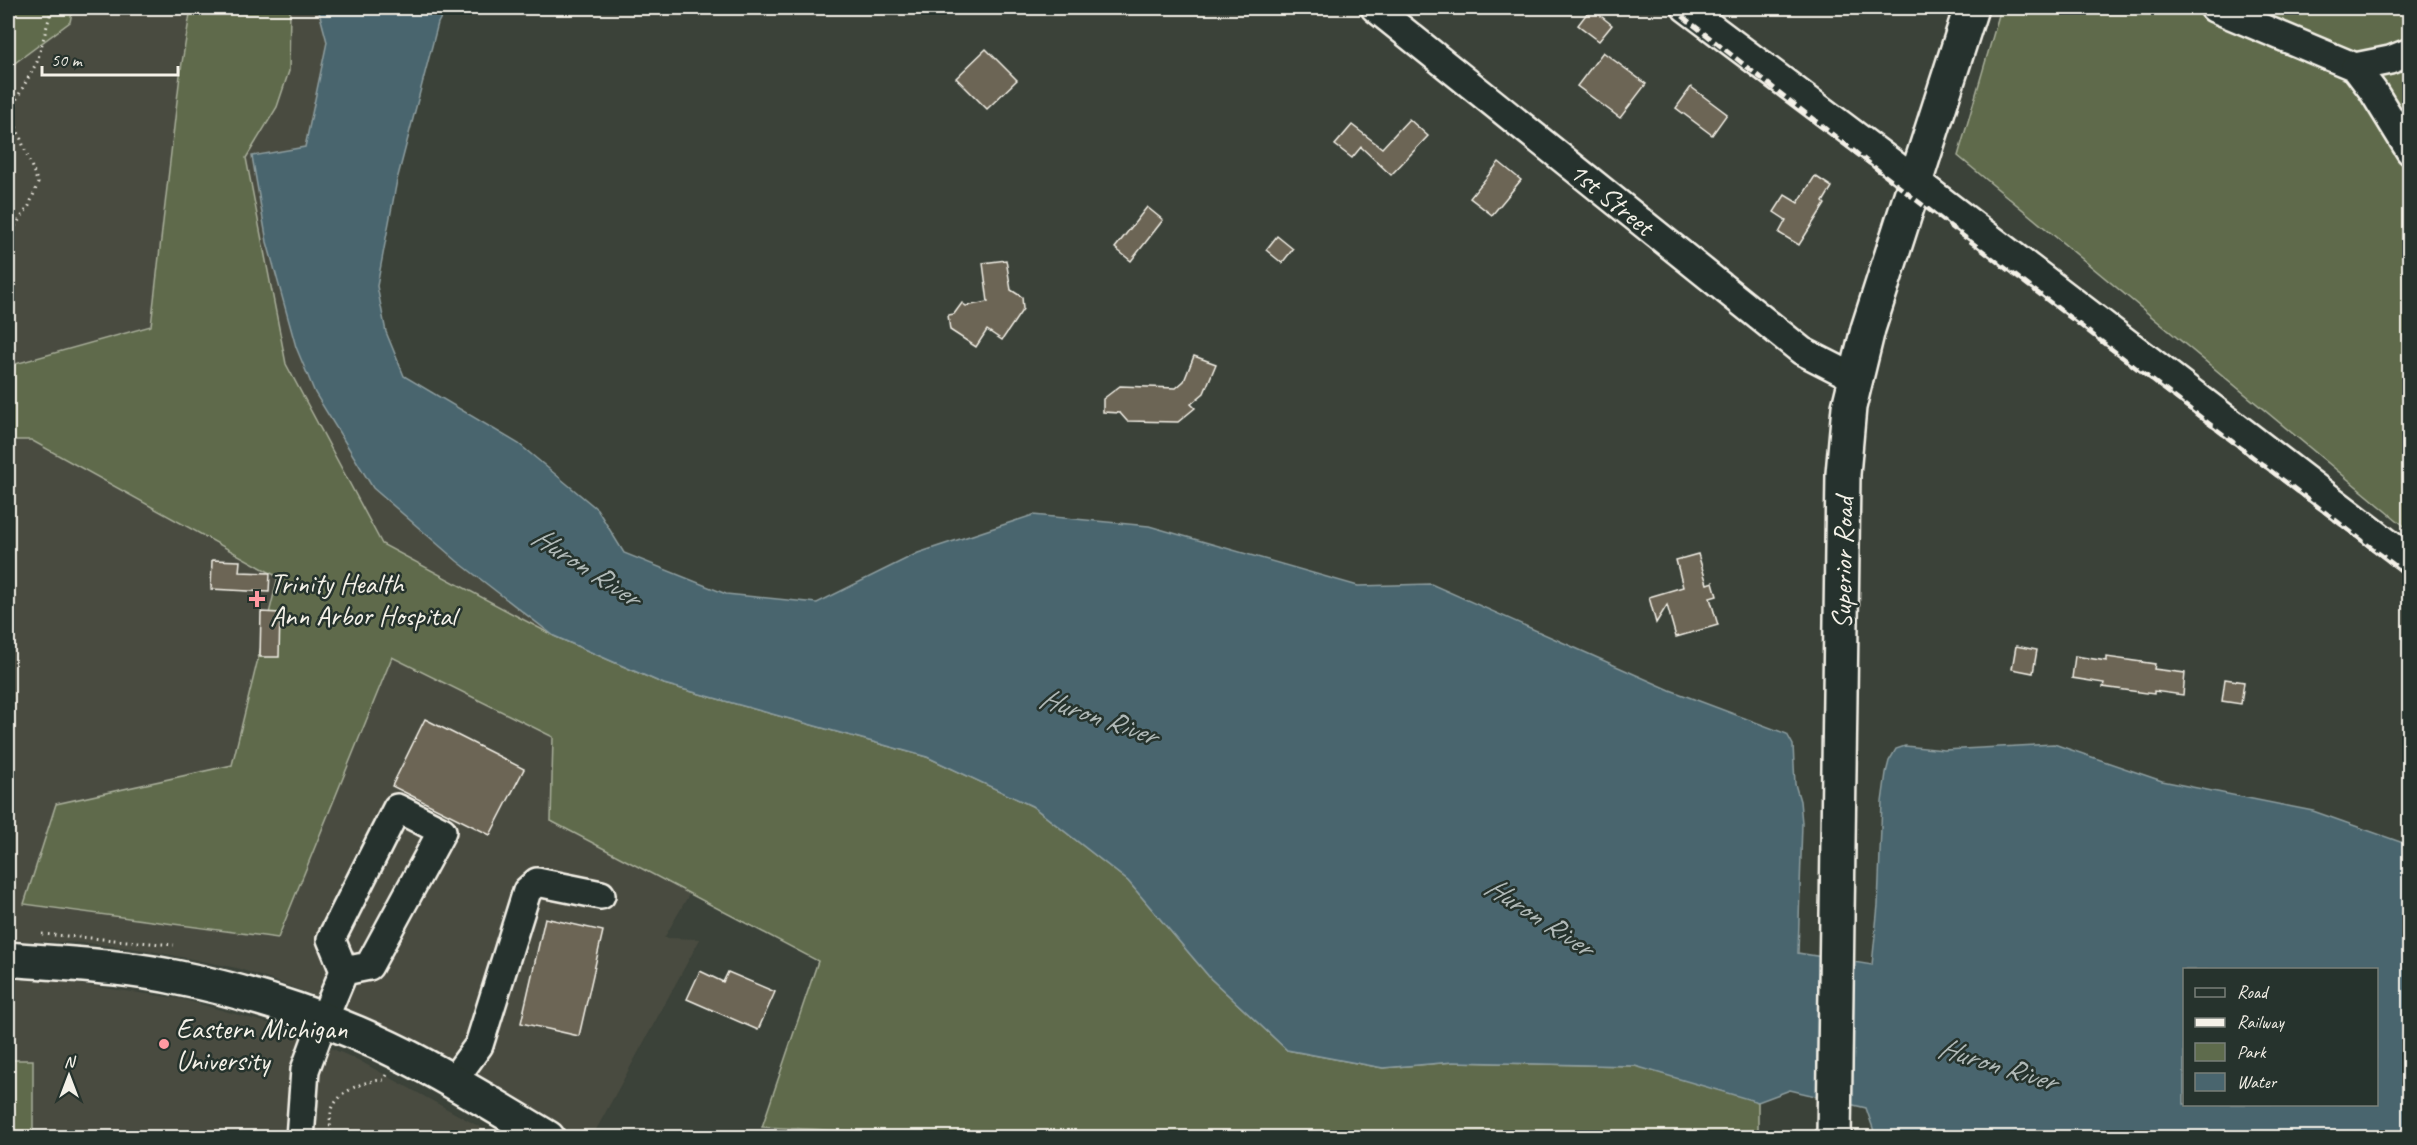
<svg xmlns="http://www.w3.org/2000/svg" width="2417" height="1145" font-family="Caveat,sans-serif">
  <style>
    .built { fill: #4a4c41 }
    .green { fill: #5e6b4c; stroke: #a9ae9a; stroke-width: 1.5 }
    .water { fill: #49656e; stroke: #8d9d9f; stroke-width: 1.5; fill-rule: evenodd }
    .building { fill: #6c6554; stroke: #f4f1e8; stroke-width: 1.5 }
    .lines { fill: none; stroke-linecap: round; stroke-linejoin: round }
    .minor-casing { stroke: #f4f1e8; stroke-width: 32 }
    .major-casing { stroke: #f4f1e8; stroke-width: 38 }
    .path { stroke: #f4f1e8; stroke-width: 3; stroke-dasharray: 1.5 4.5; stroke-linecap: butt }
    .minor { stroke: #26332d; stroke-width: 27 }
    .major { stroke: #26332d; stroke-width: 33 }
    .rail { stroke: #f4f1e8; stroke-width: 4.5; stroke-dasharray: 9 4.5; stroke-linecap: butt }
    .poi-dot { fill: #ff9aa2; stroke: #26332d; stroke-width: 2 }
    .labels { text-anchor: middle; stroke-width: 5; stroke-linejoin: round; paint-order: stroke }
    .street-label { font-size: 28px; fill: #f4f1e8; stroke: #26332d }
    .poi-label { font-size: 28px; fill: #f4f1e8; stroke: #26332d; text-anchor: start }
    .water-label { font-size: 30px; font-style: italic; fill: #b0b9b7; stroke: #26332d }
  </style>
  <rect width="100%" height="100%" fill="#3b4239"/>
  <filter id="ink" filterUnits="userSpaceOnUse"><feTurbulence type="fractalNoise" baseFrequency=".0167" numOctaves="2"/><feDisplacementMap in="SourceGraphic" scale="12" xChannelSelector="R" yChannelSelector="G"/><feConvolveMatrix kernelMatrix="1 2 1 2 8 2 1 2 1" color-interpolation-filters="sRGB"/></filter>
  <g filter="url(#ink)">
    <g class="built">
      <polygon points="8,8 318,8 327,42 305,147 252,156 296,347 315,393 373,488 457,561 664,684 790,719 664,938 700,939 592,1137 581,1137 434,1051 394,1031 355,1012 292,987 237,968 146,950 87,943 8,940"/>
      <polygon points="8,979 63,982 181,999 282,1027 358,1060 498,1137 8,1137"/>
    </g>
    <g class="green">
      <polygon points="8,8 73,8 70,22 8,68"/>
      <polygon points="191,8 290,8 289,71 277,107 246,158 286,364 382,544 554,636 664,684 927,757 1032,806 1128,881 1211,979 1287,1050 1383,1068 1453,1062 1635,1066 1711,1083 1758,1102 1758,1137 1006,1138 762,1127 818,961 551,821 553,737 392,657 278,938 24,904 56,804 232,765 278,577 31,440 8,440 8,366 151,326 180,75"/>
      <polygon points="2001,8 2409,8 2409,530 1958,156"/>
      <rect x="8" y="1060" width="25" height="77"/>
    </g>
    <path class="water" d="M318 8H446L438 23 397 180 377 286 386 332 404 376 519 444 597 509 624 553 726 594 817 603 918 553 1033 515 1149 526 1358 586 1431 584 1670 690 1787 734 1793 745 1795 784 1800 801 1802 823 1798 953 1872 965 1878 905 1882 802 1886 773 1889 761 1896 749 1905 746 1944 750 2054 744 2162 781 2313 811 2409 845V1137H1876L1866 1108 1790 1090 1758 1102 1635 1066 1453 1062 1383 1068 1287 1050 1211 979 1128 881 1032 806 927 757 664 684 554 636 457 561 373 488 315 393 296 347 267 242 252 156 305 147 327 42ZM2184 970H2376V1104H2184Z"/>
    <g class="building">
      <polygon points="1591,8 1612,25 1599,41 1578,25"/>
      <polygon points="986,49 1017,80 987,109 956,78"/>
      <polygon points="1603,52 1646,84 1620,118 1577,86"/>
      <polygon points="1691,87 1727,114 1712,135 1676,108"/>
      <polygon points="1409,119 1428,136 1391,175 1361,147 1352,158 1335,145 1352,125 1382,148"/>
      <polygon points="1499,162 1521,180 1492,215 1470,198"/>
      <polygon points="1815,176 1832,187 1823,202 1825,204 1799,245 1779,233 1786,220 1774,212 1785,195 1798,203"/>
      <polygon points="1147,207 1163,220 1131,261 1115,248"/>
      <polygon points="1277,236 1293,249 1282,263 1266,250"/>
      <polygon points="1006,260 1011,290 1022,297 1023,309 1002,340 987,330 976,347 950,330 948,315 954,314 962,303 966,306 988,302 983,263"/>
      <polygon points="1194,356 1216,364 1204,393 1191,404 1195,408 1178,422 1127,421 1120,413 1103,412 1103,399 1120,386 1176,388 1184,381"/>
      <polygon points="1698,554 1707,584 1713,582 1717,596 1710,598 1718,625 1676,637 1667,605 1656,623 1649,597 1683,587 1676,560"/>
      <polygon points="212,560 240,561 239,572 270,573 269,592 211,589"/>
      <polygon points="261,612 280,613 279,657 260,657"/>
      <polygon points="2016,646 2037,650 2033,673 2012,669"/>
      <polygon points="2075,656 2107,661 2107,657 2155,664 2154,669 2185,673 2183,695 2154,691 2154,694 2103,687 2104,683 2072,678"/>
      <polygon points="2225,679 2244,682 2241,704 2222,701"/>
      <polygon points="425,719 524,769 490,835 392,786"/>
      <polygon points="545,918 603,931 579,1036 521,1023"/>
      <polygon points="700,971 723,982 728,972 775,992 758,1030 687,999"/>
    </g>
    <g class="lines">
      <g class="minor-casing">
        <g id="minor">
          <polyline points="1375,8 1802,351 1855,378"/>
          <polyline points="1686,8 1916,181 2410,560"/>
          <polyline points="2214,8 2355,67"/>
          <polyline points="2410,52 2390,60 2355,67 2373,91 2410,151"/>
          <polyline points="452,1082 479,1045 527,891 537,882 601,895"/>
          <polyline points="300,1138 305,1070 323,1021 344,971 331,939 397,808 442,831 369,966 344,971"/>
        </g>
      </g>
      <g class="major-casing">
        <g id="major">
          <path d="M8 959C64 964 123 966 179 978 255 993 337 1021 406 1056 455 1081 501 1110 548 1138"/>
          <polyline points="1834,1138 1843,474 1849,407 1868,329 1971,8"/>
        </g>
      </g>
      <g class="path">
        <polyline points="8,236 29,206 38,183 13,119 17,98 37,62 52,8"/>
        <polyline points="42,934 174,945"/>
        <path d="M331 1138C331 1130 329 1121 331 1113 335 1092 365 1080 384 1080L387 1075"/>
      </g>
      <use href="#minor" class="minor"/>
      <use href="#major" class="major"/>
      <polyline class="rail" points="1672,8 1911,196 2410,577"/>
    </g>
  </g>
  <g class="poi-dot">
    <path d="M254 590h6v6h6v6h-6v6h-6v-6h-6v-6h6z"/>
    <circle cx="164" cy="1044" r="6"/>
  </g>
  <g class="labels">
    <g class="street-label">
      <text transform="translate(1612 198) rotate(39)" y="10">1st Street</text>
      <text transform="translate(1842 563) rotate(-89)" y="10">Superior Road</text>
    </g>
    <g class="poi-label">
      <text x="270" y="593">Trinity Health<tspan x="270" dy="32">Ann Arbor Hospital</tspan></text>
      <text x="176" y="1038">Eastern Michigan<tspan x="176" dy="32">University</tspan></text>
    </g>
    <g class="water-label">
      <text transform="translate(586 566) rotate(33)" y="10">Huron River</text>
      <text transform="translate(1098 716) rotate(19)" y="10">Huron River</text>
      <text transform="translate(1539 916) rotate(33)" y="10">Huron River</text>
      <text transform="translate(1997 1064) rotate(17)" y="10">Huron River</text>
    </g>
  </g>
  <rect width="2417" height="1145" fill="none" stroke="#26332d" stroke-width="30"/>
  <rect x="15" y="15" width="2387" height="1115" fill="none" stroke="#f4f1e8" stroke-width="2" filter="url(#ink)"/>
  <rect x="2183" y="968" width="195" height="138" fill="#26332d" stroke="#787f78" stroke-width="1.5"/>
  <rect x="2195" y="988" width="30" height="9" fill="#26332d" stroke="#787f78" stroke-width="1.5"/>
  <text x="2237" y="998" font-size="18" fill="#f4f1e8">Road</text>
  <rect x="2195" y="1018" width="30" height="9" fill="#f4f1e8" stroke="#787f78" stroke-width="1.5"/>
  <text x="2237" y="1028" font-size="18" fill="#f4f1e8">Railway</text>
  <rect x="2195" y="1043" width="30" height="18" fill="#5e6b4c" stroke="#787f78" stroke-width="1.5"/>
  <text x="2237" y="1058" font-size="18" fill="#f4f1e8">Park</text>
  <rect x="2195" y="1073" width="30" height="18" fill="#49656e" stroke="#787f78" stroke-width="1.5"/>
  <text x="2237" y="1088" font-size="18" fill="#f4f1e8">Water</text>
  <g transform="translate(69 1076)" stroke="#26332d" stroke-width="4.5" paint-order="stroke">
  <path d="M0-4.5L10 22L0 15L-10 22Z" fill="#f4f1e8"/>
  <text y="-9" font-size="16" font-weight="bold" text-anchor="middle" fill="#f4f1e8">N</text>
  </g>
  <path d="M42 66v9h136v-9" fill="none" stroke="#f4f1e8" stroke-width="3"/>
  <text x="51" y="66" font-size="18" fill="#f4f1e8" stroke="#26332d" stroke-width="4.5" paint-order="stroke">50 m</text>
</svg>
